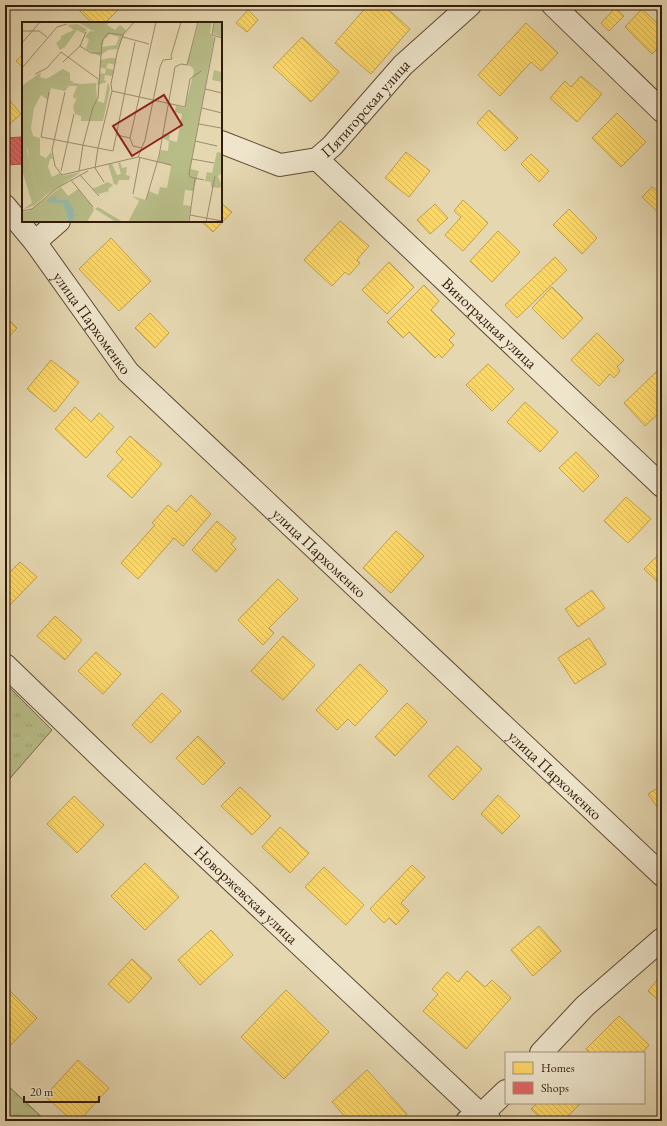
<svg xmlns="http://www.w3.org/2000/svg" width="667" height="1126" font-family="'EB Garamond',serif">
  <style>
    .grass { fill: url(#grass-tufts); stroke: #766c49 }
    .homes { fill: url(#homes-back-hatch); stroke: #c2a04a }
    .shops { fill: url(#shops-back-hatch); stroke: #ac504a }
    .lines { fill: none; stroke-linecap: round; stroke-linejoin: round }
    .minor-casing { stroke: #604a34; stroke-width: 24 }
    .minor { stroke: #eee5cc; stroke-width: 22 }
    .labels { text-anchor: middle; stroke-width: 4; stroke-linejoin: round; paint-order: stroke }
    .street-label { font-size: 16px; fill: #331b0a; stroke: #eee5cc }
    .inset-road { fill: none; stroke: #9e8c6e; stroke-width: 1 }
    .view { fill: #8f2418; fill-opacity: 0.15; stroke: #8f2418; stroke-width: 2 }
    .inset-edge { fill: none; stroke: #331b0a; stroke-width: 2 }
  </style>
  <defs>
    <pattern id="grass-tufts" width="24" height="20" patternUnits="userSpaceOnUse"><rect width="24" height="20" fill="#b8bd88"/><path d="M3 7l-1-3M5 7V3M7 7l1-3M15 17l-1-3M17 17v-4M19 17l1-3" fill="none" stroke="#9fa274"/></pattern>
    <pattern id="homes-back-hatch" width="6" height="6" patternUnits="userSpaceOnUse"><rect width="6" height="6" fill="#ffd966"/><path d="M-1 5l2 2M0 0l6 6M5-1l2 2" fill="none" stroke="#dbba57"/></pattern>
    <pattern id="shops-back-hatch" width="6" height="6" patternUnits="userSpaceOnUse"><rect width="6" height="6" fill="#e06666"/><path d="M-1 5l2 2M0 0l6 6M5-1l2 2" fill="none" stroke="#b65352"/></pattern>
  </defs>
  <rect width="100%" height="100%" fill="#e5d7b0"/>
  <filter id="stains"><feTurbulence type="fractalNoise" baseFrequency=".005" numOctaves="4"/><feColorMatrix values="0 0 0 0 .2 0 0 0 0 .09 0 0 0 0 .02 0 0 0 .5 -.17"/></filter>
  <radialGradient id="worn" r=".72"><stop offset=".6" stop-color="#630" stop-opacity="0"/><stop offset="1" stop-color="#630" stop-opacity=".3"/></radialGradient>
  <g class="grass">
    <polygon points="5,683 52,730 5,784"/>
    <polygon points="5,1083 46,1121 5,1121"/>
  </g>
  <g class="homes">
    <polygon points="74,5 123,5 105,23 92,23"/>
    <polygon points="368,5 383,5 410,29 371,74 335,43"/>
    <polygon points="615,8 624,16 609,31 601,23"/>
    <polygon points="642,9 662,28 662,44 652,54 625,27"/>
    <polygon points="248,10 258,20 247,32 236,23"/>
    <polygon points="526,23 558,53 541,71 531,62 500,96 478,75"/>
    <polygon points="302,37 339,72 311,102 273,67"/>
    <polygon points="23,54 23,68 16,61"/>
    <polygon points="581,76 602,94 577,122 550,98 565,81 571,87"/>
    <polygon points="5,95 21,114 5,128"/>
    <polygon points="489,110 518,138 505,151 477,123"/>
    <polygon points="617,113 646,142 621,167 592,138"/>
    <polygon points="406,152 430,171 409,197 385,178"/>
    <polygon points="531,154 549,171 539,182 521,164"/>
    <polygon points="662,186 662,216 642,197 652,187 657,191"/>
    <polygon points="463,200 488,223 463,251 445,235 461,217 454,211"/>
    <polygon points="221,203 232,212 213,232 201,221 221,221"/>
    <polygon points="435,204 448,218 430,234 417,220"/>
    <polygon points="569,209 597,238 582,254 553,225"/>
    <polygon points="340,221 369,246 357,260 360,263 349,275 345,272 332,286 304,260"/>
    <polygon points="498,231 520,252 492,282 470,261"/>
    <polygon points="111,238 151,281 119,311 79,269"/>
    <polygon points="555,257 567,270 517,318 505,305"/>
    <polygon points="389,262 414,287 387,314 362,290"/>
    <polygon points="424,285 439,301 431,310 455,334 449,340 454,345 442,358 439,354 435,358 409,332 403,338 387,322"/>
    <polygon points="552,287 583,318 563,339 532,308"/>
    <polygon points="150,313 169,333 155,348 135,328"/>
    <polygon points="5,316 17,328 5,341"/>
    <polygon points="597,333 624,360 617,367 620,371 614,378 610,374 599,386 571,360"/>
    <polygon points="51,360 79,382 55,412 27,389"/>
    <polygon points="488,364 514,389 492,411 466,385"/>
    <polygon points="657,371 662,376 662,410 645,426 624,403"/>
    <polygon points="525,402 558,432 540,452 507,422"/>
    <polygon points="75,407 91,422 99,413 114,427 86,458 55,429"/>
    <polygon points="130,436 162,464 132,498 107,476 123,459 116,452"/>
    <polygon points="576,452 599,476 583,492 559,468"/>
    <polygon points="191,495 211,514 183,546 174,538 138,579 121,563 155,525 152,523 168,505 176,512"/>
    <polygon points="626,497 651,519 628,543 604,521"/>
    <polygon points="217,521 236,538 231,544 236,549 216,572 192,550"/>
    <polygon points="396,531 424,556 391,593 363,568"/>
    <polygon points="662,551 662,586 644,569"/>
    <polygon points="20,562 37,577 10,605 5,600 5,577"/>
    <polygon points="278,579 298,599 269,628 274,633 263,645 238,620"/>
    <polygon points="592,590 605,608 578,627 565,609"/>
    <polygon points="55,616 82,640 65,660 37,636"/>
    <polygon points="283,636 315,665 283,700 251,671"/>
    <polygon points="589,638 606,664 575,684 558,658"/>
    <polygon points="96,652 121,674 103,694 78,671"/>
    <polygon points="360,664 388,691 355,726 348,719 337,730 316,710"/>
    <polygon points="162,693 181,711 151,743 132,725"/>
    <polygon points="407,703 427,722 395,756 375,737"/>
    <polygon points="198,736 225,763 203,785 176,758"/>
    <polygon points="457,746 482,769 453,800 428,776"/>
    <polygon points="662,785 662,814 648,794"/>
    <polygon points="240,787 271,816 252,835 221,806"/>
    <polygon points="498,795 520,816 502,834 481,814"/>
    <polygon points="74,796 104,825 77,853 47,824"/>
    <polygon points="280,827 309,853 290,873 262,847"/>
    <polygon points="145,863 179,897 145,930 111,896"/>
    <polygon points="412,865 425,877 401,903 409,911 396,925 389,918 384,923 370,909"/>
    <polygon points="324,867 364,905 346,925 305,887"/>
    <polygon points="539,926 561,951 533,976 511,950"/>
    <polygon points="211,930 233,955 200,985 178,960"/>
    <polygon points="132,959 152,978 129,1003 108,984"/>
    <polygon points="467,971 485,987 492,980 511,998 466,1049 423,1011 438,994 432,989 447,972 458,982"/>
    <polygon points="662,974 662,1003 648,991"/>
    <polygon points="8,989 37,1018 5,1051 5,991"/>
    <polygon points="286,990 329,1032 284,1079 241,1037"/>
    <polygon points="619,1016 649,1045 642,1053 590,1053 586,1049"/>
    <polygon points="78,1060 109,1088 79,1121 73,1121 45,1096"/>
    <polygon points="367,1070 407,1114 400,1121 349,1121 332,1102"/>
    <polygon points="537,1103 581,1103 563,1121 544,1121 531,1109"/>
  </g>
  <polygon class="shops" points="23,137 23,164 5,165 5,138"/>
  <g class="lines">
    <g class="minor-casing">
      <g id="minor">
        <polyline points="553,5 662,111"/>
        <path id="s1" d="M221 142 280 165 317 159 332 146 403 65 470 5"/>
        <path id="s2" d="M317 159 662 486"/>
        <path id="s3" d="M5 206 35 242 128 372 662 875"/>
        <polyline points="35,242 59,221"/>
        <path id="s4" d="M5 665 112 768 481 1115 490 1121"/>
        <polyline points="541,1053 585,1006 662,939"/>
        <polyline points="467,1121 481,1115 506,1091"/>
      </g>
    </g>
    <use href="#minor" class="minor"/>
  </g>
  <g class="labels">
    <g class="street-label">
      <text dy="6" stroke="none"><textPath href="#s1" startOffset="171">Пятигорская улица</textPath></text>
      <text dy="6" stroke="none"><textPath href="#s3" startOffset="146">улица Пархоменко</textPath></text>
      <text dy="6" stroke="none"><textPath href="#s2" startOffset="238">Виноградная улица</textPath></text>
      <text dy="6" stroke="none"><textPath href="#s3" startOffset="470">улица Пархоменко</textPath></text>
      <text dy="6" stroke="none"><textPath href="#s3" startOffset="794">улица Пархоменко</textPath></text>
      <text dy="6" stroke="none"><textPath href="#s4" startOffset="333">Новоржевская улица</textPath></text>
    </g>
  </g>
  <g transform="translate(22 22)">
    <rect width="200" height="200" fill="#e5d7b0"/>
    <path d="M44 0H87L85 3 93 8 98 3 104 8 97 24 94 23 97 15 88 12 84 16 57 1ZM177 0H190L188 11 192 16 168 147 177 149 171 169 163 168 161 183 169 184 166 200H106L117 179 110 174 124 178 127 169 136 173 138 165 145 166 149 144 136 140 139 128 146 129 147 119 140 116 141 112 148 113 147 118 155 120 160 92 153 90 154 84 163 86 172 49 170 45 165 43ZM192 0H200V15L191 12ZM87 36H94L93 43 86 41 84 46 92 48 90 54 83 53 82 58 85 60 75 63 78 51 83 52 84 47 78 45 79 38ZM200 47V60L190 58 192 48 199 50ZM52 61 60 62 59 70 53 77 51 74 55 64H47L43 69 46 63ZM4 85 12 86 9 106 11 114 18 116V133L24 136 29 130 31 137H28L26 145 30 155 38 151 41 154 59 150 23 174 21 168 14 166 4 120 0 114ZM195 130 200 131V151L196 154 200 164 197 166 189 165V160L183 159 185 150 190 151ZM98 140 100 146 105 145 104 153 108 154 107 158H97L95 163 92 162 86 142H90L95 153 99 152 96 141ZM86 160 91 163 86 167 87 169 77 172 70 167ZM39 165 46 174 56 167 70 184 72 188 65 200H0V190L7 189ZM76 185 101 200H94L73 187Z" fill="#b8bd88"/>
    <path d="M56 2 64 7 63 12 55 8 43 25 38 28 34 21 39 17V14L52 8 45 3ZM68 9 75 10 83 15 80 25 94 23 97 24 96 27 86 28 77 34 64 27 67 17 63 15ZM41 47 48 51V58L52 61 46 63 43 69 29 66 26 78 19 73 12 86 4 85 3 103 0 110V64L19 50 18 55 24 57ZM86 60 88 67 81 99H59V94L53 92 51 85 60 62 74 61 75 79 82 81ZM0 114 6 117 5 129 7 135 10 136 8 139 14 166 21 168 23 174 13 183 0 188 10 181 1 151Z" fill="#b8bd88"/>
    <path d="M33 174 35 175 33 178H46L52 188 51 192 57 193 51 194 52 200 47 199 41 181 25 180 27 176Z" fill="#96baa9"/>
    <path class="inset-road" d="M192 0 190 13 200 16M0 9H17L25 15M101 15 127 22M0 21 18 0M58 24 69 31H79M41 40 58 24 64 10M0 46 35 5 45 2M13 52 25 46 39 30 76 57M183 67 200 71M90 69 163 85 168 57 179 49M27 70 19 115 91 129 113 20M43 70 30 128 33 144 40 153 116 135M180 86 200 91M177 102 199 106M95 113 108 116 111 124 120 126M108 116 134 0M173 119 195 124M116 135 123 118 138 45 141 38 150 37 149 34 159 0M116 135 149 143M170 137 192 141M39 149 52 92M57 149 61 123 71 85 76 76 80 19 86 11 101 13M58 153 77 174M49 158 71 185M182 158 168 155 167 152 193 15M82 160 73 146 76 126 90 69 89 62 95 31 101 13 112 0M111 172 118 135M124 178 137 134 153 45 159 42 165 43 176 0M0 189 10 187 35 166 66 149M168 193 200 199M167 200 173 156M184 200 193 154"/>
    <path class="view" d="M142 73 160 103 110 134 91 104Z"/>
    <rect width="200" height="200" class="inset-edge"/>
  </g>
  <rect width="667" height="1126" fill="none" stroke="#e5d7b0" stroke-width="20"/>
  <rect x="6" y="6" width="655" height="1114" fill="none" stroke="#331b0a" stroke-width="2"/>
  <rect x="10" y="10" width="647" height="1106" fill="none" stroke="#331b0a"/>
  <rect x="505" y="1052" width="140" height="52" fill="#eee5cc" stroke="#a3947e"/>
  <rect x="513" y="1062" width="20" height="12" fill="#ffd966" stroke="#a3947e"/>
  <text x="541" y="1072" font-size="12" fill="#331b0a">Homes</text>
  <rect x="513" y="1082" width="20" height="12" fill="#e06666" stroke="#a3947e"/>
  <text x="541" y="1092" font-size="12" fill="#331b0a">Shops</text>
  <path d="M24 1096v6h75v-6" fill="none" stroke="#331b0a" stroke-width="2"/>
  <text x="30" y="1096" font-size="12" fill="#331b0a" stroke="#eee5cc" stroke-width="3" paint-order="stroke">20 m</text>
  <rect width="100%" height="100%" filter="url(#stains)"/>
  <rect width="100%" height="100%" fill="url(#worn)"/>
</svg>
